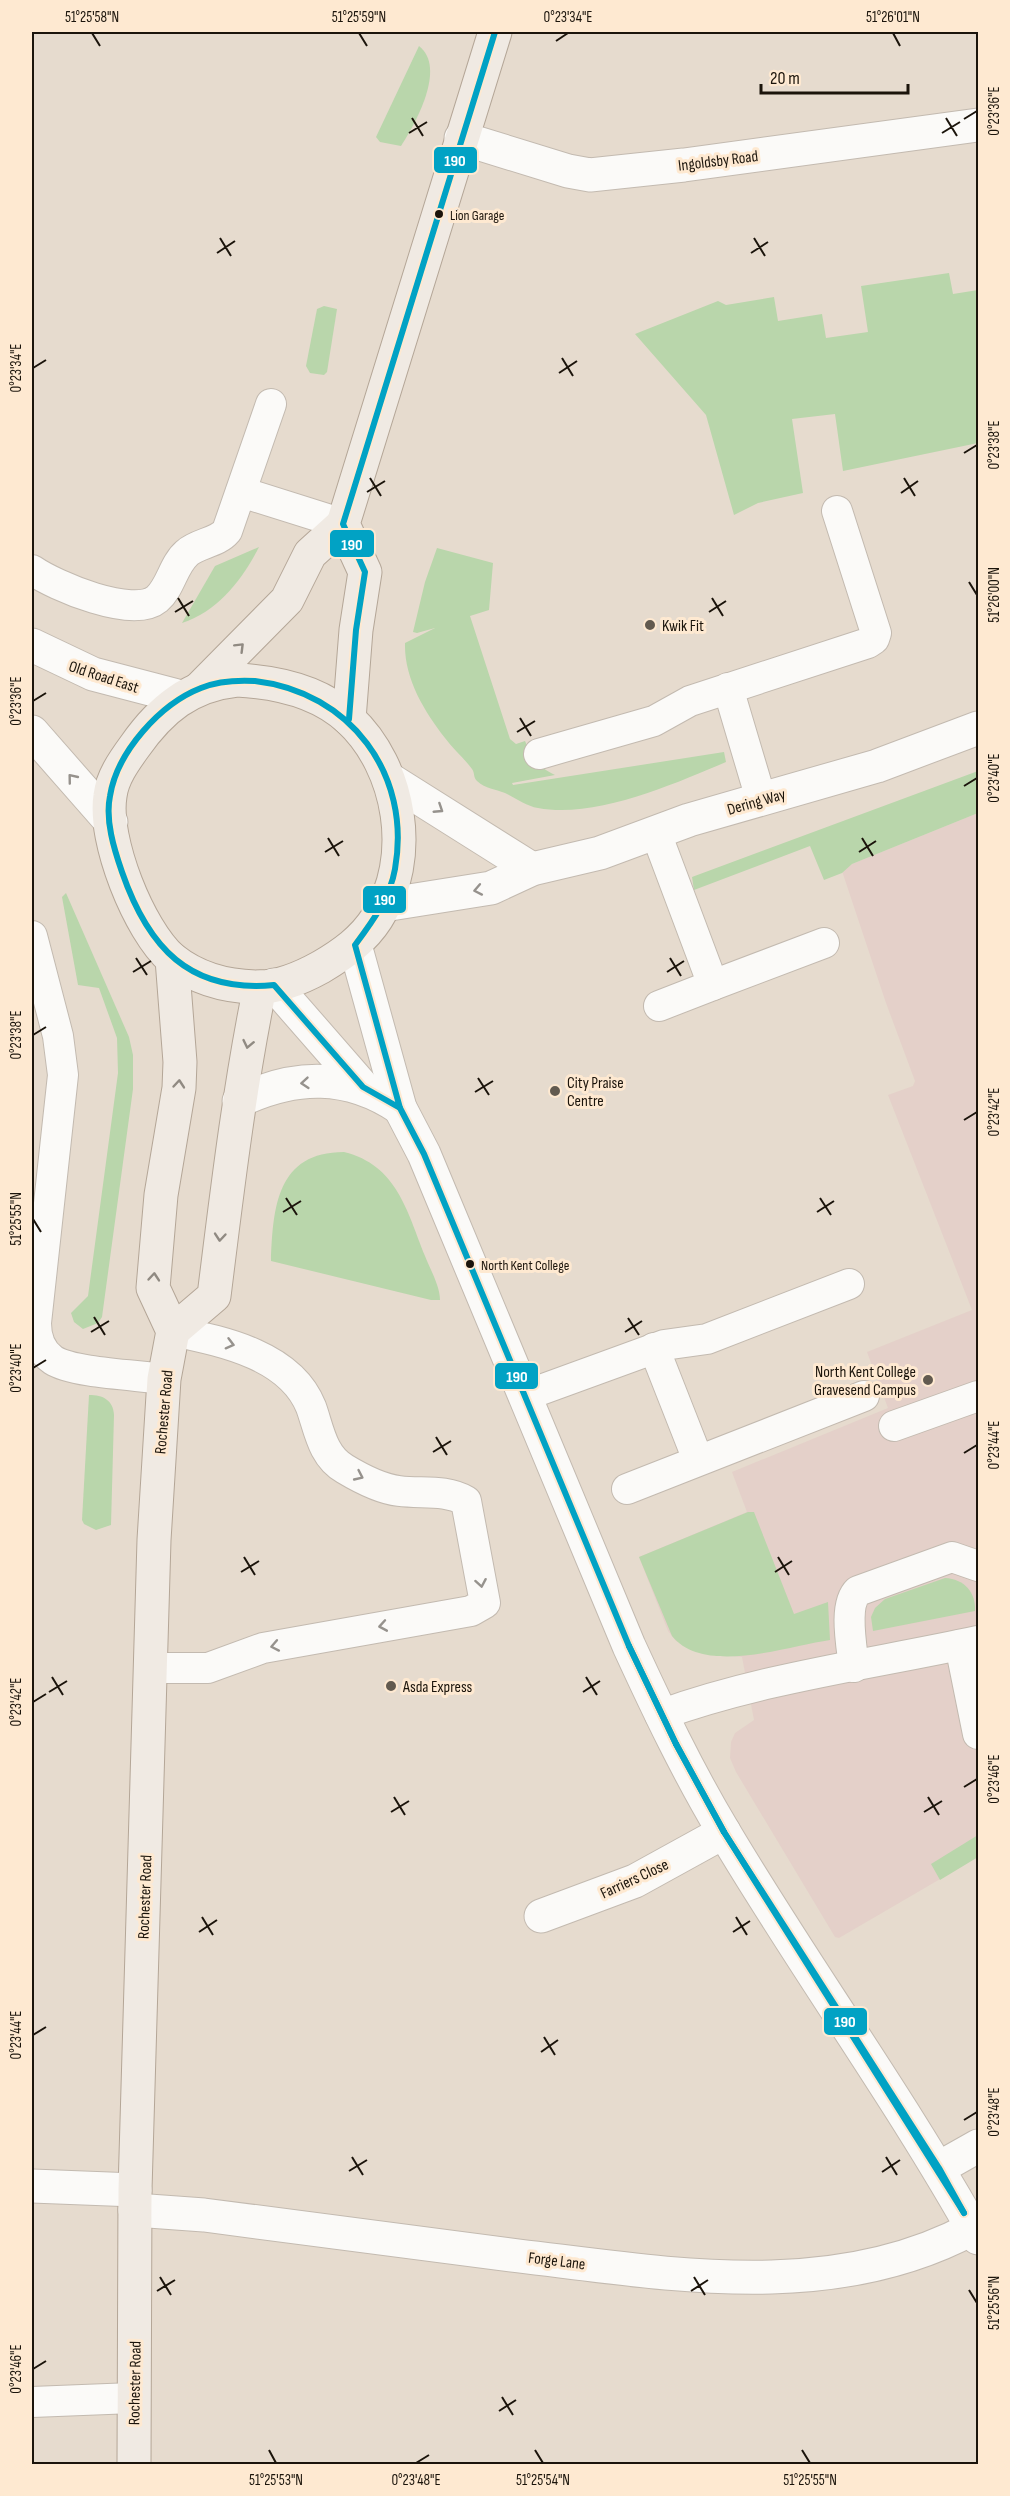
<svg xmlns="http://www.w3.org/2000/svg" width="1010" height="2496" font-family="'Sofia Sans Condensed',sans-serif">
  <style>
    .education { fill: #e4d0c9 }
    .green { fill: #b9d6ab }
    .lines { fill: none; stroke-linecap: round; stroke-linejoin: round }
    .lane-casing { stroke: #c3bab0; stroke-width: 32 }
    .street-casing { stroke: #c3bab0; stroke-width: 35 }
    .secondary-casing { stroke: #c3bab0; stroke-width: 35 }
    .primary-casing { stroke: #b4a697; stroke-width: 35 }
    .lane { stroke: #fbfaf8; stroke-width: 30 }
    .street { stroke: #fbfaf8; stroke-width: 33 }
    .secondary { stroke: #fbfaf8; stroke-width: 33 }
    .primary { stroke: #f0eae3; stroke-width: 33 }
    .bus-1-casing { stroke: #fee9d1; stroke-width: 10 }
    .bus-1 { stroke: #01a2c4; stroke-width: 6 }
    .oneway { stroke: #908a82 }
    .oneway2 { stroke: #96928d }
    .ticks { fill: none; stroke: #1b140b; stroke-width: 2 }
    .bus-dot { fill: #1b140b; stroke: #fee9d1; stroke-width: 2 }
    .poi-dot { fill: #625a4f; stroke: #fee9d1; stroke-width: 2 }
    .labels { text-anchor: middle; stroke-width: 6; stroke-linejoin: round; paint-order: stroke }
    .bus-label { font-size: 14px; fill: #1b140b; stroke: #fee9d1; text-anchor: start }
    .street-label { font-size: 16px; fill: #1b140b; stroke: #fee9d1 }
    .poi-label { font-size: 16px; fill: #1b140b; stroke: #fee9d1; text-anchor: start }
    .line-badge { stroke: #fee9d1; stroke-width: 2 }
    .badge-label { font-size: 16px; text-anchor: middle; font-weight: bold; fill: #fff }
    .neatline { fill: none; stroke: #1b140b; stroke-width: 2 }
    .ticks-label { font-size: 15px; text-anchor: middle; fill: #1b140b }
  </style>
  <rect width="100%" height="100%" fill="#e6dbce"/>
  <polygon class="education" points="978,813 978,1857 839,1938 835,1937 736,1772 730,1758 731,1742 735,1733 754,1720 742,1657 703,1653 676,1641 668,1631 639,1557 747,1512 732,1472 888,1408 867,1352 972,1310 888,1095 913,1086 915,1081 886,1003 842,871 852,864"/>
  <g class="green">
    <path d="M419 46C447 68 415 124 401 146L380 142 376 137Z"/>
    <polygon points="949,273 953,294 978,290 978,443 843,471 835,414 792,419 803,493 758,503 734,515 706,415 635,334 718,301 726,305 774,297 778,321 822,314 826,338 868,332 861,286"/>
    <polygon points="324,306 337,309 327,372 324,375 310,373 306,366 317,309"/>
    <path d="M259 547C242 580 218 611 182 623L215 566Z"/>
    <path d="M437 548 493 563 489 610 470 616 510 739 516 744 525 741C532 758 538 767 555 775L512 783 513 785 724 752 726 762C674 784 595 819 538 808 526 806 516 798 505 793 495 789 486 789 477 781 473 777 475 773 472 769 464 758 453 749 445 738 424 711 404 678 405 643L435 628 417 633 413 632 425 582Z"/>
    <polygon points="978,771 978,813 852,864 842,873 824,880 810,846 694,890 692,877"/>
    <polygon points="66,893 129,1037 133,1055 133,1089 102,1317 98,1323 83,1329 74,1322 71,1313 88,1296 118,1073 117,1038 99,988 78,985 62,897"/>
    <path d="M344 1152C397 1165 407 1211 425 1256 430 1269 440 1286 440 1300H431L271 1261C273 1207 277 1152 344 1152Z"/>
    <path d="M89 1395C103 1395 113 1400 114 1415L111 1525 96 1530 84 1524 82 1520Z"/>
    <path d="M748 1512H754L794 1614 828 1602 830 1640C788 1646 704 1676 672 1636L639 1557Z"/>
    <path d="M945 1578C964 1579 976 1592 975 1611L873 1631 871 1617 875 1608 885 1599Z"/>
    <polygon points="978,1835 978,1857 940,1880 931,1864"/>
  </g>
  <g class="lines">
    <g class="lane-casing">
      <g id="lane">
        <polyline points="241,492 343,524"/>
        <path d="M32 570C55 586 133 619 157 599 171 587 173 565 187 553 198 543 217 543 227 531L271 404"/>
        <polyline points="728,688 761,799"/>
        <polyline points="539,754 654,721 690,701 868,643 874,639 876,633 837,511"/>
        <polyline points="656,833 713,985 659,1006"/>
        <path d="M32 936 58 1036 63 1075 36 1323C36 1338 40 1351 53 1360 73 1373 137 1375 164 1379"/>
        <polyline points="713,985 824,943"/>
        <polyline points="654,1348 698,1460"/>
        <polyline points="524,1396 664,1345 707,1339 849,1284"/>
        <polyline points="894,1426 978,1396"/>
        <polyline points="627,1489 864,1396"/>
        <polyline points="960,1645 978,1734"/>
        <path d="M854 1667C852 1648 843 1605 858 1591L952 1557 978 1566"/>
        <path d="M151 1668H208L263 1648 471 1611 485 1603 466 1501C445 1489 422 1494 399 1491 381 1489 360 1478 345 1469 322 1456 319 1429 311 1407 290 1354 220 1341 173 1331"/>
        <path d="M660 1715C762 1678 872 1664 978 1641"/>
        <polyline points="32,2402 133,2398"/>
      </g>
    </g>
    <g class="street-casing">
      <g id="street">
        <polyline points="461,138 568,171 590,175 684,165 978,125"/>
        <polyline points="389,779 532,869"/>
        <polyline points="384,905 491,888 532,869 600,853 689,820 877,766 978,728"/>
        <polyline points="541,1916 635,1881 724,1832"/>
        <polyline points="939,2168 978,2146"/>
        <polyline points="32,2186 135,2190"/>
        <path d="M135 2210 204 2215C309 2229 414 2243 519 2256 670 2274 833 2304 973 2228"/>
      </g>
    </g>
    <g class="secondary-casing">
      <g id="secondary">
        <polyline points="32,645 93,674 181,697"/>
        <polyline points="32,732 111,822"/>
        <path d="M355 945 400 1108 424 1154 629 1646C658 1709 688 1772 724 1832 806 1970 900 2098 978 2238"/>
        <polyline points="274,985 363,1087"/>
        <path d="M239 1101C295 1074 348 1073 400 1108"/>
      </g>
    </g>
    <g class="primary-casing">
      <g id="primary">
        <path d="M237 680C277 682 319 691 349 719 401 767 416 859 377 918 363 940 343 954 321 967 303 977 281 987 259 987 228 987 197 979 172 959 139 930 103 840 110 796 112 778 124 761 135 746 161 709 190 685 237 680Z"/>
        <polyline points="199,689 287,600 310,554 343,524"/>
        <polyline points="349,719 356,630 365,572 343,524 495,32"/>
        <path d="M173 1331 214 1296C227 1192 239 1090 260 987"/>
        <polyline points="134,2464 135,2190 154,1540 164,1379 173,1331 153,1288 161,1195 179,1088 180,1062 172,959"/>
      </g>
    </g>
    <use href="#lane" class="lane"/>
    <use href="#street" class="street"/>
    <use href="#secondary" class="secondary"/>
    <use href="#primary" class="primary"/>
    <g class="bus-1-casing">
      <g id="bus-1">
        <path d="M255 681C350 692 412 774 395 869 390 898 372 922 355 945L400 1108 363 1087 274 985C189 993 148 947 122 872 114 849 105 820 110 796 117 752 160 704 201 688 218 681 236 680 255 681Z"/>
        <polyline points="349,719 356,630 365,572 343,524 495,32"/>
        <polyline points="400,1108 424,1154 629,1646"/>
        <polyline points="629,1646 676,1744"/>
        <polyline points="629,1646 676,1744"/>
        <polyline points="676,1744 724,1832"/>
        <polyline points="676,1744 724,1832"/>
        <polyline points="724,1832 939,2168 964,2213"/>
        <polyline points="724,1832 964,2213"/>
      </g>
    </g>
    <use href="#bus-1" class="bus-1"/>
  </g>
  <defs><path id="oneway-chevron" d="M-2-3.5L2.5 0L-2 3.5" fill="none" stroke-width="1.6" stroke-linecap="round" stroke-linejoin="round" transform="scale(1.5)"/></defs>
  <g class="oneway">
    <use href="#oneway-chevron" transform="translate(240 647) rotate(-45)"/>
    <use href="#oneway-chevron" transform="translate(248 1044) rotate(102)"/>
    <use href="#oneway-chevron" transform="translate(179 1084) rotate(-85)"/>
    <use href="#oneway-chevron" transform="translate(220 1237) rotate(95)"/>
    <use href="#oneway-chevron" transform="translate(154 1277) rotate(-85)"/>
  </g>
  <g class="oneway2">
    <use href="#oneway-chevron" transform="translate(72 778) rotate(-129)"/>
    <use href="#oneway-chevron" transform="translate(439 809) rotate(33)"/>
    <use href="#oneway-chevron" transform="translate(478 890) rotate(169)"/>
    <use href="#oneway-chevron" transform="translate(305 1083) rotate(175)"/>
    <use href="#oneway-chevron" transform="translate(230 1344) rotate(15)"/>
    <use href="#oneway-chevron" transform="translate(359 1476) rotate(25)"/>
    <use href="#oneway-chevron" transform="translate(481 1583) rotate(80)"/>
    <use href="#oneway-chevron" transform="translate(383 1626) rotate(170)"/>
    <use href="#oneway-chevron" transform="translate(275 1646) rotate(169)"/>
  </g>
  <path class="ticks" d="M92 33 100 46M359 33 367 46M893 33 900 46M556 41 568 33M412 118 423 136M946 118 957 136M964 119 977 111M409 133 427 122M942 133 960 122M220 238 231 256M754 238 765 256M217 253 235 241M751 253 768 242M562 358 573 376M33 368 46 360M559 373 577 361M964 453 977 445M370 478 381 496M904 478 915 496M367 492 385 481M901 493 918 481M969 582 977 595M178 598 189 616M712 598 723 616M175 612 193 601M709 612 726 601M33 701 46 693M520 718 531 736M517 732 535 721M964 786 977 778M328 838 339 856M862 838 873 856M325 852 343 841M859 852 876 841M136 958 147 975M670 958 681 976M133 972 151 961M667 972 684 961M33 1035 46 1027M478 1078 489 1095M475 1092 493 1081M964 1120 977 1112M286 1198 297 1215M820 1198 831 1215M283 1212 301 1201M817 1212 834 1201M33 1219 41 1232M94 1317 105 1335M628 1318 639 1335M91 1332 109 1321M625 1332 642 1321M33 1368 46 1360M436 1437 447 1455M433 1452 451 1441M964 1453 977 1445M244 1557 255 1575M778 1557 789 1575M241 1572 259 1561M775 1572 792 1561M52 1677 63 1695M586 1677 597 1695M49 1692 67 1681M583 1692 600 1681M33 1702 46 1694M964 1787 977 1779M394 1797 405 1815M928 1797 939 1815M391 1812 409 1801M924 1812 942 1801M202 1917 213 1935M736 1917 747 1935M199 1932 217 1920M733 1932 750 1921M33 2035 46 2027M544 2037 555 2055M541 2052 558 2040M964 2120 977 2112M352 2157 363 2175M886 2157 897 2175M349 2171 367 2160M882 2172 900 2160M160 2277 171 2295M694 2277 705 2295M969 2290 977 2303M157 2291 175 2280M691 2291 708 2280M33 2369 46 2361M502 2397 513 2415M499 2411 516 2400M269 2450 276 2463M535 2450 543 2463M802 2450 810 2463M416 2463 429 2455"/>
  <g class="bus-dot">
    <circle cx="439" cy="214" r="5"/>
    <circle cx="470" cy="1264" r="5"/>
  </g>
  <g class="poi-dot">
    <circle cx="650" cy="625" r="6"/>
    <circle cx="555" cy="1091" r="6"/>
    <circle cx="928" cy="1380" r="6"/>
    <circle cx="391" cy="1686" r="6"/>
  </g>
  <g class="labels">
    <g class="bus-label">
      <text x="450" y="220">Lion Garage</text>
      <text x="481" y="1270">North Kent College</text>
    </g>
    <g class="street-label">
      <text transform="translate(718 160) rotate(-7)" y="6">Ingoldsby Road</text>
      <text transform="translate(104 676) rotate(18)" y="6">Old Road East</text>
      <text transform="translate(756 801) rotate(-16)" y="6">Dering Way</text>
      <text transform="translate(163 1412) rotate(-85)" y="6">Rochester Road</text>
      <text transform="translate(634 1878) rotate(-25)" y="6">Farriers Close</text>
      <text transform="translate(144 1897) rotate(-88)" y="6">Rochester Road</text>
      <text transform="translate(557 2260) rotate(7)" y="6">Forge Lane</text>
      <text transform="translate(134 2383) rotate(-89)" y="6">Rochester Road</text>
    </g>
    <g class="poi-label">
      <text x="662" y="631">Kwik Fit</text>
      <text x="567" y="1088">City Praise<tspan x="567" dy="18">Centre</tspan></text>
      <text x="916" y="1377" text-anchor="end">North Kent College<tspan x="916" dy="18">Gravesend Campus</tspan></text>
      <text x="403" y="1692">Asda Express</text>
    </g>
  </g>
  <g class="line-badge">
    <rect x="433" y="146" width="45" height="28" rx="6" fill="#01a2c4"/>
    <rect x="329" y="529" width="46" height="29" rx="6" fill="#01a2c4"/>
    <rect x="362" y="885" width="45" height="29" rx="6" fill="#01a2c4"/>
    <rect x="494" y="1362" width="45" height="28" rx="6" fill="#01a2c4"/>
    <rect x="823" y="2007" width="45" height="29" rx="6" fill="#01a2c4"/>
  </g>
  <g class="badge-label">
    <text x="455" y="166">190</text>
    <text x="352" y="550">190</text>
    <text x="385" y="905">190</text>
    <text x="517" y="1382">190</text>
    <text x="845" y="2027">190</text>
  </g>
  <rect width="1010" height="2496" fill="none" stroke="#fee9d1" stroke-width="66"/>
  <path d="M761 84v9h147v-9" fill="none" stroke="#1b140b" stroke-width="3"/>
  <text x="770" y="84" font-size="18" fill="#1b140b" stroke="#fee9d1" stroke-width="4.5" paint-order="stroke">20 m</text>
  <rect x="33" y="33" width="944" height="2430" class="neatline"/>
  <g class="ticks-label">
    <text x="92" y="22">51°25'58"N</text>
    <text x="359" y="22">51°25'59"N</text>
    <text x="568" y="22">0°23'34"E</text>
    <text x="893" y="22">51°26'01"N</text>
    <text transform="translate(994 111) rotate(-90)" y="5">0°23'36"E</text>
    <text transform="translate(16 368) rotate(-90)" y="5">0°23'34"E</text>
    <text transform="translate(994 445) rotate(-90)" y="5">0°23'38"E</text>
    <text transform="translate(994 595) rotate(-90)" y="5">51°26'00"N</text>
    <text transform="translate(16 701) rotate(-90)" y="5">0°23'36"E</text>
    <text transform="translate(994 778) rotate(-90)" y="5">0°23'40"E</text>
    <text transform="translate(16 1035) rotate(-90)" y="5">0°23'38"E</text>
    <text transform="translate(994 1112) rotate(-90)" y="5">0°23'42"E</text>
    <text transform="translate(16 1219) rotate(-90)" y="5">51°25'55"N</text>
    <text transform="translate(16 1368) rotate(-90)" y="5">0°23'40"E</text>
    <text transform="translate(994 1445) rotate(-90)" y="5">0°23'44"E</text>
    <text transform="translate(16 1702) rotate(-90)" y="5">0°23'42"E</text>
    <text transform="translate(994 1779) rotate(-90)" y="5">0°23'46"E</text>
    <text transform="translate(16 2035) rotate(-90)" y="5">0°23'44"E</text>
    <text transform="translate(994 2112) rotate(-90)" y="5">0°23'48"E</text>
    <text transform="translate(994 2303) rotate(-90)" y="5">51°25'56"N</text>
    <text transform="translate(16 2369) rotate(-90)" y="5">0°23'46"E</text>
    <text x="276" y="2485">51°25'53"N</text>
    <text x="416" y="2485">0°23'48"E</text>
    <text x="543" y="2485">51°25'54"N</text>
    <text x="810" y="2485">51°25'55"N</text>
  </g>
</svg>
